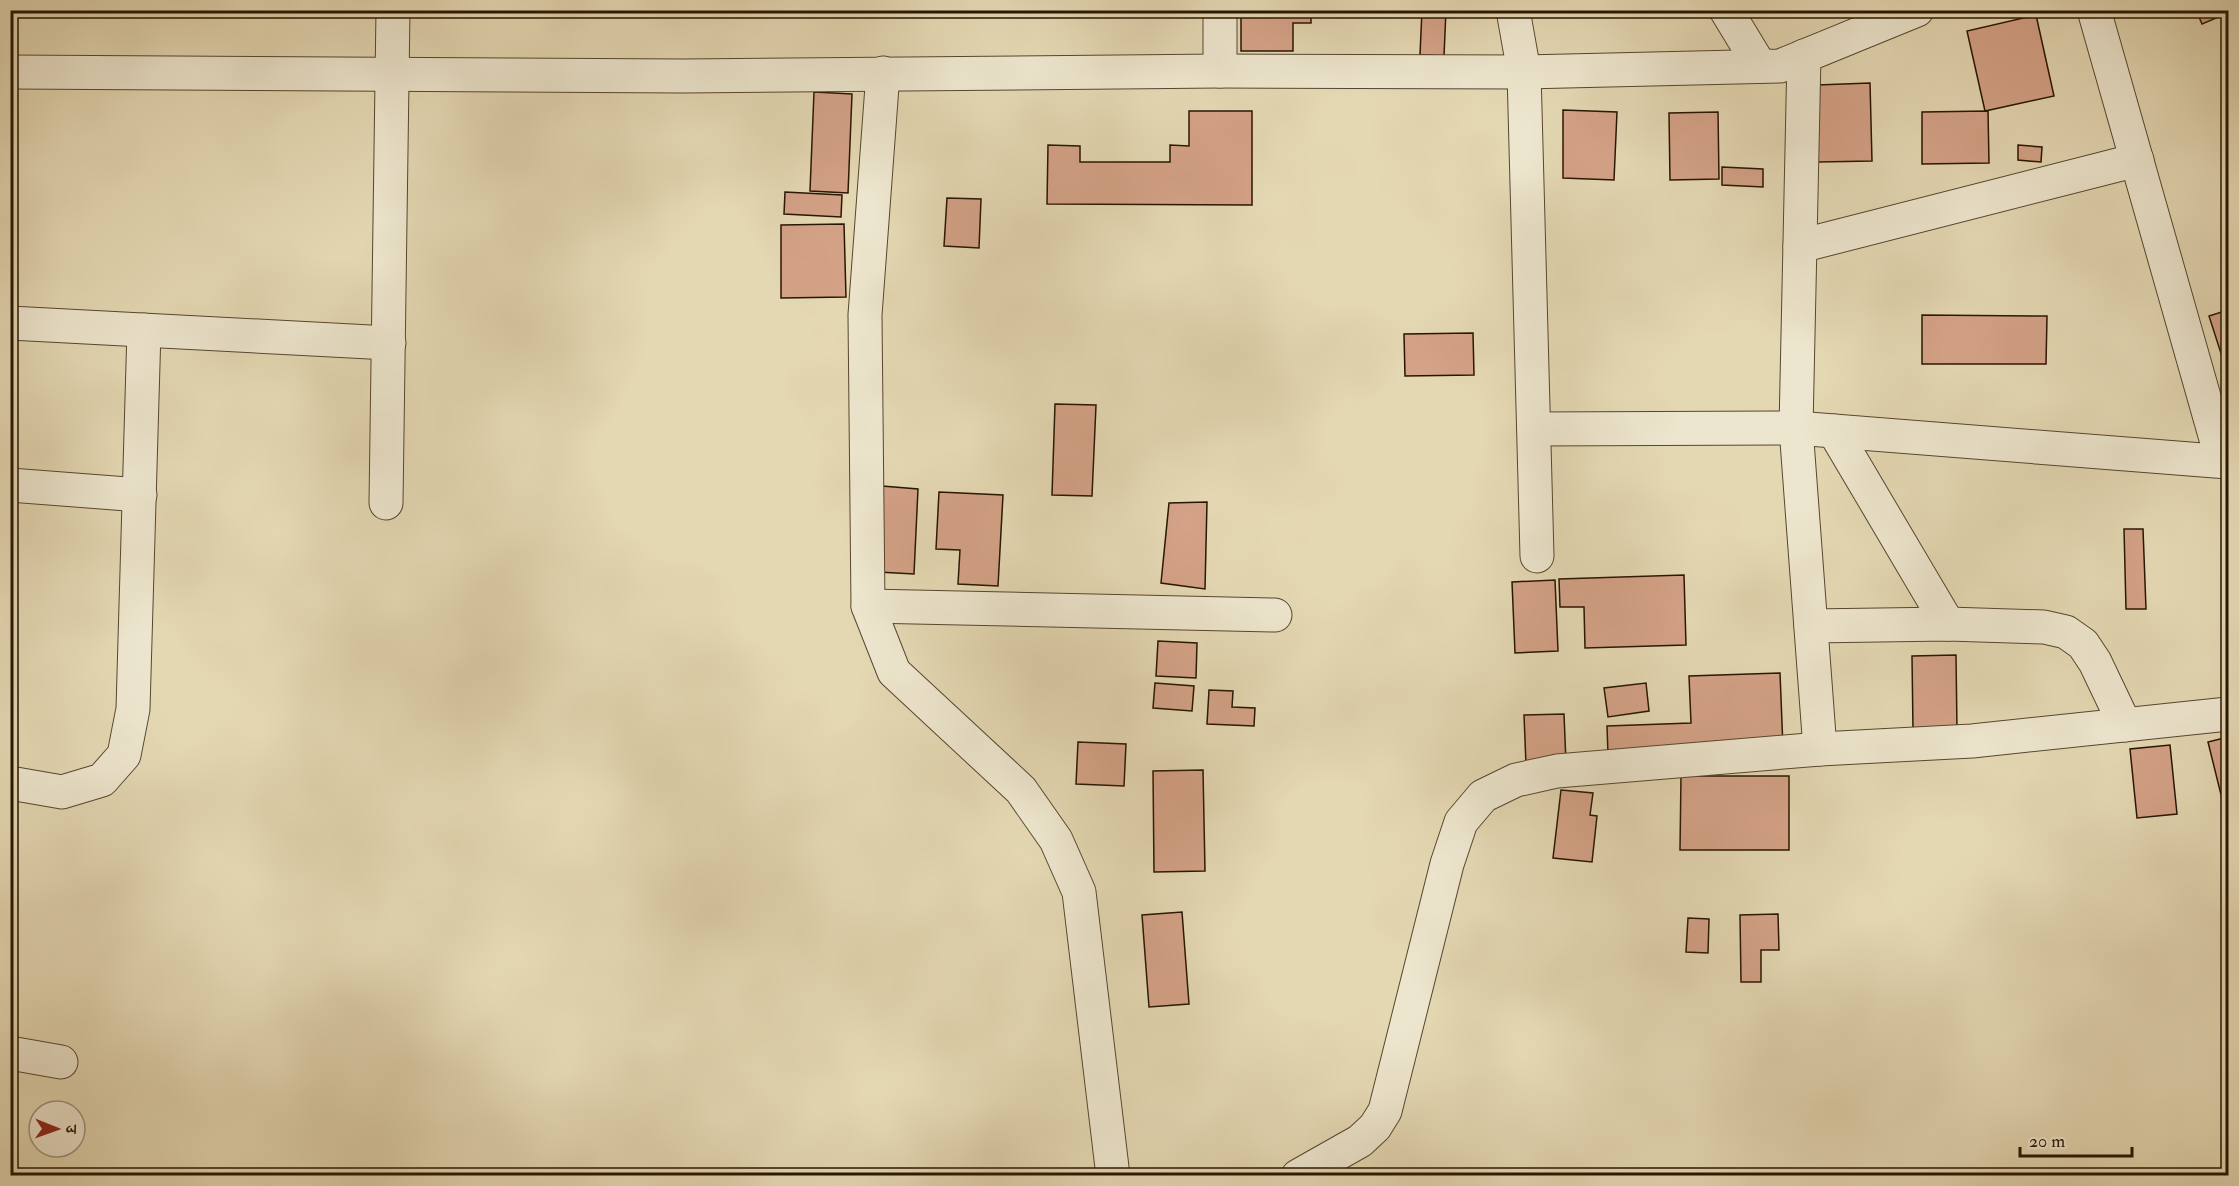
<svg xmlns="http://www.w3.org/2000/svg" width="2239" height="1186" font-family="'IM FELL Double Pica','Noto Serif Devanagari',serif">
  <style>
    .building { fill: #d4a287; stroke: #281501; stroke-width: 1.5 }
    .lines { fill: none; stroke-linecap: round; stroke-linejoin: round }
    .minor-casing { stroke: #57462e; stroke-width: 35 }
    .minor { stroke: #ede6ce; stroke-width: 33 }
  </style>
  <rect width="100%" height="100%" fill="#e4d8b3"/>
  <filter id="stains"><feTurbulence type="fractalNoise" baseFrequency=".00333" numOctaves="4"/><feColorMatrix values="0 0 0 0 .2 0 0 0 0 .09 0 0 0 0 .02 0 0 0 .5 -.17"/></filter>
  <radialGradient id="worn" r=".72"><stop offset=".6" stop-color="#630" stop-opacity="0"/><stop offset="1" stop-color="#630" stop-opacity=".3"/></radialGradient>
  <g class="building">
    <polygon points="1241,10 1311,10 1311,23 1293,23 1293,51 1241,51"/>
    <polygon points="1422,10 1446,10 1444,56 1420,55"/>
    <polygon points="2196,10 2228,10 2228,13 2202,24"/>
    <polygon points="2036,15 2054,96 1985,111 1967,31"/>
    <polygon points="1870,83 1872,161 1818,162 1817,85"/>
    <polygon points="814,92 852,94 848,193 810,191"/>
    <polygon points="1563,110 1617,112 1614,180 1563,178"/>
    <polygon points="1189,111 1252,111 1252,205 1047,204 1048,145 1080,146 1080,162 1170,162 1170,145 1189,146"/>
    <polygon points="1988,111 1989,163 1922,164 1922,112"/>
    <polygon points="1718,112 1719,179 1670,180 1669,113"/>
    <polygon points="2018,145 2042,147 2041,162 2018,160"/>
    <polygon points="1722,167 1763,169 1763,187 1722,185"/>
    <polygon points="785,192 842,195 841,217 784,214"/>
    <polygon points="947,198 981,199 979,248 944,246"/>
    <polygon points="844,224 846,297 781,298 781,225"/>
    <polygon points="2228,310 2228,375 2209,316"/>
    <polygon points="1922,315 2047,316 2046,364 1922,364"/>
    <polygon points="1473,333 1474,375 1405,376 1404,334"/>
    <polygon points="1055,404 1096,405 1092,496 1052,495"/>
    <polygon points="882,486 918,489 914,574 878,572"/>
    <polygon points="939,492 1003,495 998,586 958,584 960,550 936,549"/>
    <polygon points="1207,502 1205,589 1161,583 1169,503"/>
    <polygon points="2124,529 2143,529 2146,609 2126,609"/>
    <polygon points="1684,575 1686,645 1585,648 1584,607 1560,607 1559,579"/>
    <polygon points="1555,580 1558,651 1515,653 1512,582"/>
    <polygon points="1158,641 1197,643 1196,678 1156,676"/>
    <polygon points="1956,655 1957,729 1913,730 1912,656"/>
    <polygon points="1780,673 1783,748 1608,755 1607,726 1691,723 1689,676"/>
    <polygon points="1155,683 1194,686 1192,711 1153,708"/>
    <polygon points="1646,683 1649,711 1608,717 1604,688"/>
    <polygon points="1209,690 1233,691 1232,707 1255,708 1254,726 1207,724"/>
    <polygon points="1564,714 1566,763 1526,765 1524,715"/>
    <polygon points="2228,737 2228,814 2226,815 2208,742"/>
    <polygon points="1078,742 1126,744 1124,786 1076,784"/>
    <polygon points="2170,745 2177,814 2137,818 2130,749"/>
    <polygon points="1203,770 1205,871 1154,872 1153,771"/>
    <polygon points="1681,776 1789,776 1789,850 1680,850"/>
    <polygon points="1561,790 1593,793 1590,815 1597,816 1592,862 1553,858"/>
    <polygon points="1182,912 1189,1004 1149,1007 1142,915"/>
    <polygon points="1778,914 1779,950 1761,950 1761,982 1741,982 1740,915"/>
    <polygon points="1688,918 1709,919 1708,953 1686,952"/>
  </g>
  <g class="lines">
    <g class="minor-casing">
      <g id="minor">
        <polyline points="1220,10 1220,71"/>
        <polyline points="1513,10 1524,72 1537,556"/>
        <polyline points="1726,10 1760,66"/>
        <polyline points="2094,10 2222,460"/>
        <polyline points="1804,56 1796,428 1820,749"/>
        <polyline points="10,72 683,76 1220,71 1524,72 1780,66 1917,10"/>
        <polyline points="883,73 865,315 868,606 894,672 1021,790 1056,840 1079,892 1113,1176"/>
        <polyline points="1800,246 2137,160"/>
        <polyline points="10,323 389,343"/>
        <polyline points="1534,429 1796,428 2228,462"/>
        <polyline points="1834,431 1948,624"/>
        <polyline points="10,485 140,495"/>
        <polyline points="386,503 393,10"/>
        <polyline points="868,606 1275,615"/>
        <polyline points="1811,626 1948,624 2044,627 2066,632 2083,644 2095,662 2125,725"/>
        <polyline points="10,783 62,792 102,780 124,755 133,709 144,330"/>
        <polyline points="10,1053 61,1062"/>
        <polyline points="1298,1176 1360,1141 1375,1127 1385,1111 1447,864 1461,822 1483,796 1516,780 1557,771 1820,749 1972,741 2228,714"/>
      </g>
    </g>
    <use href="#minor" class="minor"/>
  </g>
  <rect width="2239" height="1186" fill="none" stroke="#e4d8b3" stroke-width="36"/>
  <rect x="12" y="12" width="2215" height="1162" fill="none" stroke="#281501" stroke-width="3"/>
  <rect x="18" y="18" width="2203" height="1150" fill="none" stroke="#281501" stroke-width="1.5"/>
  <g transform="translate(57 1129) rotate(91)"><circle r="28" fill="#ede6ce" stroke="#9e927c" stroke-width="1.5"/>
  <path d="M0-4.5L10 22L0 15L-10 22Z" fill="#8f2418"/>
  <text y="-9" font-size="16" font-weight="bold" text-anchor="middle" fill="#281501">उ</text>
  </g>
  <path d="M2020 1147v9h112v-9" fill="none" stroke="#281501" stroke-width="3"/>
  <text x="2029" y="1147" font-size="18" fill="#281501" stroke="#ede6ce" stroke-width="4.5" paint-order="stroke">20 m</text>
  <rect width="100%" height="100%" filter="url(#stains)"/>
  <rect width="100%" height="100%" fill="url(#worn)"/>
</svg>
